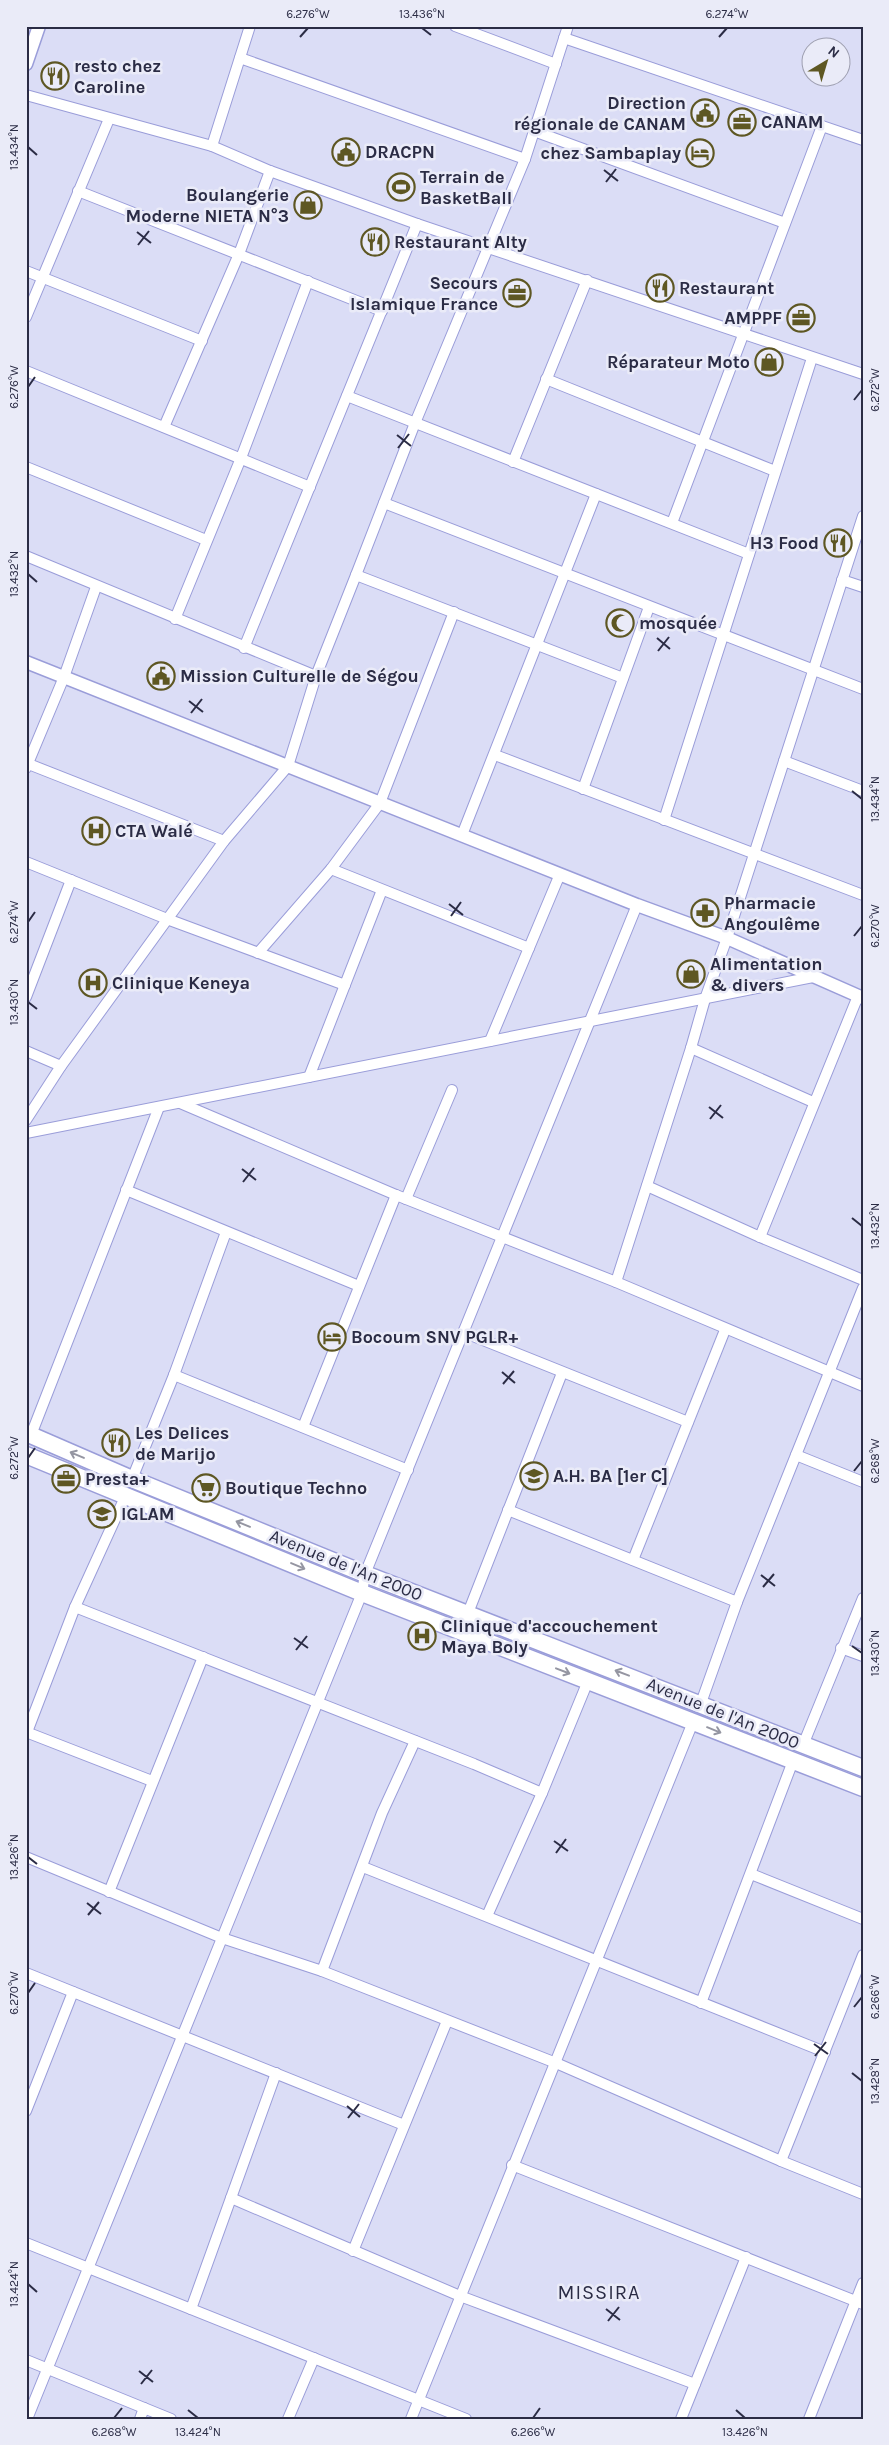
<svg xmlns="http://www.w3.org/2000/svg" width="889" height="2445" font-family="Karla,sans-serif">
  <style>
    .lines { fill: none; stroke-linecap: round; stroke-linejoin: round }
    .minor-casing { stroke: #9a9dd9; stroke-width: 12 }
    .tertiary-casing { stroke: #9a9dd9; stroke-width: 15 }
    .primary-casing { stroke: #9a9dd9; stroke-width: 19 }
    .minor { stroke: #fff; stroke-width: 10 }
    .tertiary { stroke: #fff; stroke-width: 12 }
    .primary { stroke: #fff; stroke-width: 16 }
    .oneway { stroke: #9596a2 }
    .ticks { fill: none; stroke: #2b2c45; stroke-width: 2 }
    .labels { text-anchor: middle; stroke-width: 5; stroke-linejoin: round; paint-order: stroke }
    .poi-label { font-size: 18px; font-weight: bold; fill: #2b2c45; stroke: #eaebf8; text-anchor: start }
    .street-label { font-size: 18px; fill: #2b2c45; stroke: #eaebf8 }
    .quarter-label { font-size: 20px; letter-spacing: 1px; fill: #2b2c45; stroke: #eaebf8 }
    .neatline { fill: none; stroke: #2b2c45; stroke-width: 2 }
    .ticks-label { font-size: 12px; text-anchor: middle; fill: #2b2c45 }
  </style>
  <rect width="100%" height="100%" fill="#dbddf6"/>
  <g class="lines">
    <g class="minor-casing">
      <g id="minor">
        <polyline points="455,26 556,64"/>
        <polyline points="564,38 863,140"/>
        <polyline points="240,58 525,159"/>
        <polyline points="26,95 212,146 270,171 417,224 863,374"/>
        <polyline points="534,131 785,223"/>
        <polyline points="212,146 250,26"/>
        <polyline points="78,191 382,311"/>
        <polyline points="26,271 202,341"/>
        <polyline points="26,317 109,119"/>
        <polyline points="26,371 310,487"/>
        <polyline points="546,379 775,471"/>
        <polyline points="347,396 749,554"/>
        <polyline points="164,427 239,254 270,171"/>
        <polyline points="513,462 587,280"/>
        <polyline points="26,467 206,540"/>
        <polyline points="384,503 863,689"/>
        <polyline points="672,523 822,126"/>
        <polyline points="26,556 316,676"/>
        <polyline points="356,575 623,678"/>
        <polyline points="842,580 863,587"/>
        <polyline points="175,619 241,458 308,281"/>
        <polyline points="244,648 417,224"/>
        <polyline points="495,755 863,895"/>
        <polyline points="784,761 863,791"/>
        <polyline points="26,763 224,841"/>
        <polyline points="26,768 64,677 96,587"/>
        <polyline points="583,789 649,607"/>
        <polyline points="664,820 812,358"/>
        <polyline points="462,835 596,494"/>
        <polyline points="26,862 167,919 345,985"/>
        <polyline points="331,869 529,948"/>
        <polyline points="258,953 331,869 380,803 454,612"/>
        <polyline points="26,997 71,880"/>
        <polyline points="490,1041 560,874"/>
        <polyline points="691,1048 813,1102"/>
        <polyline points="26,1051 61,1066"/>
        <polyline points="309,1077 382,890"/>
        <polyline points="180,1103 396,1195 616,1282 863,1386"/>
        <polyline points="26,1120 61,1066 224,841 288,766 316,676 356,575 415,423 525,159 568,26"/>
        <polyline points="26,1133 813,977"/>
        <polyline points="647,1186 760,1237 863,1280"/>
        <polyline points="126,1190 359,1286"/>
        <polyline points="406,1199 452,1090"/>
        <polyline points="760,1237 858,996"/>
        <polyline points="616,1282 691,1048 705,999 727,938 863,516"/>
        <polyline points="463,1332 688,1422"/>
        <polyline points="174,1375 408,1470"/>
        <polyline points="303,1427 396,1195"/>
        <polyline points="31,1435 159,1107"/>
        <polyline points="796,1455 863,1482"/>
        <polyline points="132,1479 174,1375 226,1232"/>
        <polyline points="508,1510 737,1602"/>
        <polyline points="633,1560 725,1330"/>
        <polyline points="75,1607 474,1764 542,1793"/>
        <polyline points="468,1613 562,1373"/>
        <polyline points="841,1648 863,1656"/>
        <polyline points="701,1703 737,1602 863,1288"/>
        <polyline points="26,1732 152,1781"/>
        <polyline points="27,1732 75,1607 126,1495"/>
        <polyline points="803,1745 863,1598"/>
        <polyline points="26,1857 222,1938 322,1971 556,2063 781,2161 863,2194"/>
        <polyline points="363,1867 825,2052"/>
        <polyline points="751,1874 863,1919"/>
        <polyline points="109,1892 203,1657"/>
        <polyline points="487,1916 542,1793 588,1681"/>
        <polyline points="322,1971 382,1813 415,1741"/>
        <polyline points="26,1973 404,2125"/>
        <polyline points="701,2003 793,1761"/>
        <polyline points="26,2111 73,1992"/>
        <polyline points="781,2161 863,1955"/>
        <polyline points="512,2165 863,2304"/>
        <polyline points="231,2198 460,2296 695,2384"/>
        <polyline points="26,2243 466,2419"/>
        <polyline points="353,2251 447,2021"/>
        <polyline points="191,2309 276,2073"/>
        <polyline points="26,2360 171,2419"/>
        <polyline points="27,2419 362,1593 365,1574 637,905"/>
        <polyline points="140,2419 144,2408"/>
        <polyline points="288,2419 314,2358"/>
        <polyline points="411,2419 693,1722"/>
        <polyline points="681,2419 746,2257"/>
        <polyline points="809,2419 863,2283"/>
      </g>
    </g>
    <g class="tertiary-casing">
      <g id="tertiary">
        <polyline points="26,64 39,26"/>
        <polyline points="26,662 637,905 727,938 863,998"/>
      </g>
    </g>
    <g class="primary-casing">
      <g id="primary">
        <polyline points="26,1433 132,1479 365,1574 863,1768"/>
        <polyline points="26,1455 362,1593 863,1788"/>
      </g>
    </g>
    <use href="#minor" class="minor"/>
    <use href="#tertiary" class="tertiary"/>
    <use href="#primary" class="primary"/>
  </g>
  <defs><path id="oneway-shaft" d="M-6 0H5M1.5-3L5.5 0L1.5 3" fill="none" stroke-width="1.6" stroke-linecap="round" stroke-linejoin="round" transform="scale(1.25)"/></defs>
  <g class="oneway">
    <use href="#oneway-shaft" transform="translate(77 1455) rotate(-157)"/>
    <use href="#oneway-shaft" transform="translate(243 1524) rotate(-158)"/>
    <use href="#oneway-shaft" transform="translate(298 1566) rotate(23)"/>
    <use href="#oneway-shaft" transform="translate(563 1671) rotate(21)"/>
    <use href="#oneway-shaft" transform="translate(622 1673) rotate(-159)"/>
    <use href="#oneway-shaft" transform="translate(714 1730) rotate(22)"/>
  </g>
  <path class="ticks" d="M422 28 431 35M300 37 308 28M719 37 727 28M28 147 37 155M604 170 618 181M606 182 616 169M137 232 151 243M138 245 149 231M28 387 35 377M854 400 862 390M397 435 411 446M398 448 409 434M28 574 37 582M657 638 670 649M658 651 669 637M189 701 203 712M191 713 202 699M852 791 862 799M449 904 463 915M451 916 461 902M28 922 35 912M854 936 862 926M28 1002 37 1009M709 1107 723 1118M710 1119 721 1105M242 1169 256 1180M243 1182 254 1168M852 1218 862 1226M502 1372 515 1383M503 1384 514 1371M28 1458 35 1448M854 1471 862 1461M761 1575 775 1586M763 1587 774 1574M294 1638 308 1648M852 1646 862 1653M296 1650 307 1636M554 1841 568 1851M556 1853 566 1839M28 1857 37 1864M87 1903 101 1914M88 1915 99 1902M28 1993 35 1983M854 2007 862 1997M814 2044 828 2054M815 2056 826 2042M852 2073 862 2081M347 2106 360 2117M348 2118 359 2104M28 2284 37 2292M606 2309 620 2320M608 2321 619 2307M139 2371 153 2382M141 2384 152 2370M188 2410 198 2418M736 2410 745 2418M114 2418 122 2408M533 2418 540 2408"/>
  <defs>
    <g id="restaurant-ring" transform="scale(1.4375)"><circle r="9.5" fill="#eaebf8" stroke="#5e5723" stroke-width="1.5"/><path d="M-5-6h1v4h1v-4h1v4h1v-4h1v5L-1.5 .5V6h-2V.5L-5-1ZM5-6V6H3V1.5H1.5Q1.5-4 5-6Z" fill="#5e5723"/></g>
    <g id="civic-ring" transform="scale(1.4375)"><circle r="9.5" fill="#eaebf8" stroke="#5e5723" stroke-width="1.5"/><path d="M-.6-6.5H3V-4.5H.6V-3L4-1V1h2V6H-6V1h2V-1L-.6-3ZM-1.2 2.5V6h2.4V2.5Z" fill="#5e5723"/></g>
    <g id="office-ring" transform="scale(1.4375)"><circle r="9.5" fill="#eaebf8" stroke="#5e5723" stroke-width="1.5"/><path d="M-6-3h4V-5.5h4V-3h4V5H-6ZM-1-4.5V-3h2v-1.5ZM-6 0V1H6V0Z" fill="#5e5723"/></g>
    <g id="hotel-ring" transform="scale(1.4375)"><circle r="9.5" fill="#eaebf8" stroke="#5e5723" stroke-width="1.5"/><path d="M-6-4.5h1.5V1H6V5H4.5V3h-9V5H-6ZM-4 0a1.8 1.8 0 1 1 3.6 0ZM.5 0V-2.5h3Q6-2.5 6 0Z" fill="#5e5723"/></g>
    <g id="stadium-ring" transform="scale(1.4375)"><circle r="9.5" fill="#eaebf8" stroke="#5e5723" stroke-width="1.5"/><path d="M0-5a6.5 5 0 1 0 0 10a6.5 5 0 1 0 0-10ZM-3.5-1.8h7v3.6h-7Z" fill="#5e5723"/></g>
    <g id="shop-ring" transform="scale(1.4375)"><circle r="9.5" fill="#eaebf8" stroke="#5e5723" stroke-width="1.5"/><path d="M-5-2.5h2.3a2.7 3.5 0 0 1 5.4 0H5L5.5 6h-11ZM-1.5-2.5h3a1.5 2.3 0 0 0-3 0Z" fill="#5e5723"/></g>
    <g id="mosque-ring" transform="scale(1.4375)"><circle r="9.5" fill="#eaebf8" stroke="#5e5723" stroke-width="1.5"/><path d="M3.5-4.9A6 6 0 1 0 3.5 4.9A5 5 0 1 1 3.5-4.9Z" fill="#5e5723"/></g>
    <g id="hospital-ring" transform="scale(1.4375)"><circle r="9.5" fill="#eaebf8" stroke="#5e5723" stroke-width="1.5"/><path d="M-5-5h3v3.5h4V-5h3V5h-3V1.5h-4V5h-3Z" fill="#5e5723"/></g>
    <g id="pharmacy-ring" transform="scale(1.4375)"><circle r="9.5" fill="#eaebf8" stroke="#5e5723" stroke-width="1.5"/><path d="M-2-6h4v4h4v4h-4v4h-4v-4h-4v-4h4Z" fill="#5e5723"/></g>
    <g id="school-ring" transform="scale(1.4375)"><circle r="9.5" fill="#eaebf8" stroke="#5e5723" stroke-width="1.5"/><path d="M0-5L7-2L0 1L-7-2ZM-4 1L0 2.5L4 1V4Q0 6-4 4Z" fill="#5e5723"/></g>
    <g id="supermarket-ring" transform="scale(1.4375)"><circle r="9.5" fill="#eaebf8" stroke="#5e5723" stroke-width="1.5"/><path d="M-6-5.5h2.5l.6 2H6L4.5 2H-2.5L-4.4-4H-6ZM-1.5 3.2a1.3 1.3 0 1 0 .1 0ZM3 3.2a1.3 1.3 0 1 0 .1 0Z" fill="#5e5723"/></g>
    <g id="university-ring" transform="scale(1.4375)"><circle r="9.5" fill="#eaebf8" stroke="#5e5723" stroke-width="1.5"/><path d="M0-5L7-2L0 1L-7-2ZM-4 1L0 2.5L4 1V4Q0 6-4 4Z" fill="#5e5723"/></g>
  </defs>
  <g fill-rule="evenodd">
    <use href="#restaurant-ring" x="55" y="76"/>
    <use href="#civic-ring" x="705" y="113"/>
    <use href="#office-ring" x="742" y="122"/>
    <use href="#civic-ring" x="346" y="152"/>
    <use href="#hotel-ring" x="700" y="153"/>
    <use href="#stadium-ring" x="401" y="187"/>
    <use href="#shop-ring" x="308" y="205"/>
    <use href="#restaurant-ring" x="375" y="242"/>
    <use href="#restaurant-ring" x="660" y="288"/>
    <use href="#office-ring" x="517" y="293"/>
    <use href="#office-ring" x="801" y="318"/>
    <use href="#shop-ring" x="769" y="362"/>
    <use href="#restaurant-ring" x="838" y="543"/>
    <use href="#mosque-ring" x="620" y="623"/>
    <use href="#civic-ring" x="161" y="676"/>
    <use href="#hospital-ring" x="96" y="831"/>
    <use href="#pharmacy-ring" x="705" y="913"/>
    <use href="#shop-ring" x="691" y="974"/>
    <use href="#hospital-ring" x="93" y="983"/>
    <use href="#hotel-ring" x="332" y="1337"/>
    <use href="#restaurant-ring" x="116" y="1443"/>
    <use href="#school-ring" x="534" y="1476"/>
    <use href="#office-ring" x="66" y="1479"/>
    <use href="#supermarket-ring" x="206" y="1488"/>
    <use href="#university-ring" x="102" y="1514"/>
    <use href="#hospital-ring" x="422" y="1636"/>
  </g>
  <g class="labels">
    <g class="poi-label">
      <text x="74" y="72">resto chez<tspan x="74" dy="21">Caroline</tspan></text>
      <text x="686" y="109" text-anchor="end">Direction<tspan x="686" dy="21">régionale de CANAM</tspan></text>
      <text x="761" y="128">CANAM</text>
      <text x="365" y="158">DRACPN</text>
      <text x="681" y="159" text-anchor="end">chez Sambaplay</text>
      <text x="420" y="183">Terrain de<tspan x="420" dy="21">BasketBall</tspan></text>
      <text x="289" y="201" text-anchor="end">Boulangerie<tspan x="289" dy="21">Moderne NIETA N°3</tspan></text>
      <text x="394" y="248">Restaurant Alty</text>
      <text x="498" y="289" text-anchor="end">Secours<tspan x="498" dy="21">Islamique France</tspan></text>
      <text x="679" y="294">Restaurant</text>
      <text x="782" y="324" text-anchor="end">AMPPF</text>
      <text x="750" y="368" text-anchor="end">Réparateur Moto</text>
      <text x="819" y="549" text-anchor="end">H3 Food</text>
      <text x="639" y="629">mosquée</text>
      <text x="180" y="682">Mission Culturelle de Ségou</text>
      <text x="115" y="837">CTA Walé</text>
      <text x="724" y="909">Pharmacie<tspan x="724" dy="21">Angoulême</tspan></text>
      <text x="710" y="970">Alimentation<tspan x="710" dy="21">&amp; divers</tspan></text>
      <text x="112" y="989">Clinique Keneya</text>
      <text x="351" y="1343">Bocoum SNV PGLR+</text>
      <text x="135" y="1439">Les Delices<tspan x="135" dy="21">de Marijo</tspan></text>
      <text x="553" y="1482">A.H. BA [1er C]</text>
      <text x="85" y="1485">Presta+</text>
      <text x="225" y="1494">Boutique Techno</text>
      <text x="121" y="1520">IGLAM</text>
      <text x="441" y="1632">Clinique d'accouchement<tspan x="441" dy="21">Maya Boly</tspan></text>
    </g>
    <g class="street-label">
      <text transform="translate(346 1565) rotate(22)" y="6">Avenue de l'An 2000</text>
      <text transform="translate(723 1713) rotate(22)" y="6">Avenue de l'An 2000</text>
    </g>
    <g class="quarter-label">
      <text x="599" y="2299">MISSIRA</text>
    </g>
  </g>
  <rect width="889" height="2445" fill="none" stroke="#eaebf8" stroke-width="55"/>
  <g transform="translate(826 62) rotate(38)"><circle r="24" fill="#eaebf8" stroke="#9e9fb0"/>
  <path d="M0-4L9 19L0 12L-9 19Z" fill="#5e5723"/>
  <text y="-8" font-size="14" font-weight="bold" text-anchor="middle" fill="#2b2c45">N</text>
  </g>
  <rect x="28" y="28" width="834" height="2390" class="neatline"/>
  <g class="ticks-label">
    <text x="308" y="18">6.276°W</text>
    <text x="422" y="18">13.436°N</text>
    <text x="727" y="18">6.274°W</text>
    <text transform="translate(14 147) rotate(-90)" y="4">13.434°N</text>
    <text transform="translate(14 387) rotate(-90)" y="4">6.276°W</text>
    <text transform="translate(875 390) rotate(-90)" y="4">6.272°W</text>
    <text transform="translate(14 574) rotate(-90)" y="4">13.432°N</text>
    <text transform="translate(875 799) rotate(-90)" y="4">13.434°N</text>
    <text transform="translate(14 922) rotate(-90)" y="4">6.274°W</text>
    <text transform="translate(875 926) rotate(-90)" y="4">6.270°W</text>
    <text transform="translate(14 1002) rotate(-90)" y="4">13.430°N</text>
    <text transform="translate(875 1226) rotate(-90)" y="4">13.432°N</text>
    <text transform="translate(14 1458) rotate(-90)" y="4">6.272°W</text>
    <text transform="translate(875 1461) rotate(-90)" y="4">6.268°W</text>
    <text transform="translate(875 1653) rotate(-90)" y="4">13.430°N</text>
    <text transform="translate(14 1857) rotate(-90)" y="4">13.426°N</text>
    <text transform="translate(14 1993) rotate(-90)" y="4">6.270°W</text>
    <text transform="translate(875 1997) rotate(-90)" y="4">6.266°W</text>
    <text transform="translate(875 2081) rotate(-90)" y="4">13.428°N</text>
    <text transform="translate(14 2284) rotate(-90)" y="4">13.424°N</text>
    <text x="114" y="2436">6.268°W</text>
    <text x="198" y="2436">13.424°N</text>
    <text x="533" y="2436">6.266°W</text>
    <text x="745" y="2436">13.426°N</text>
  </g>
</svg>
